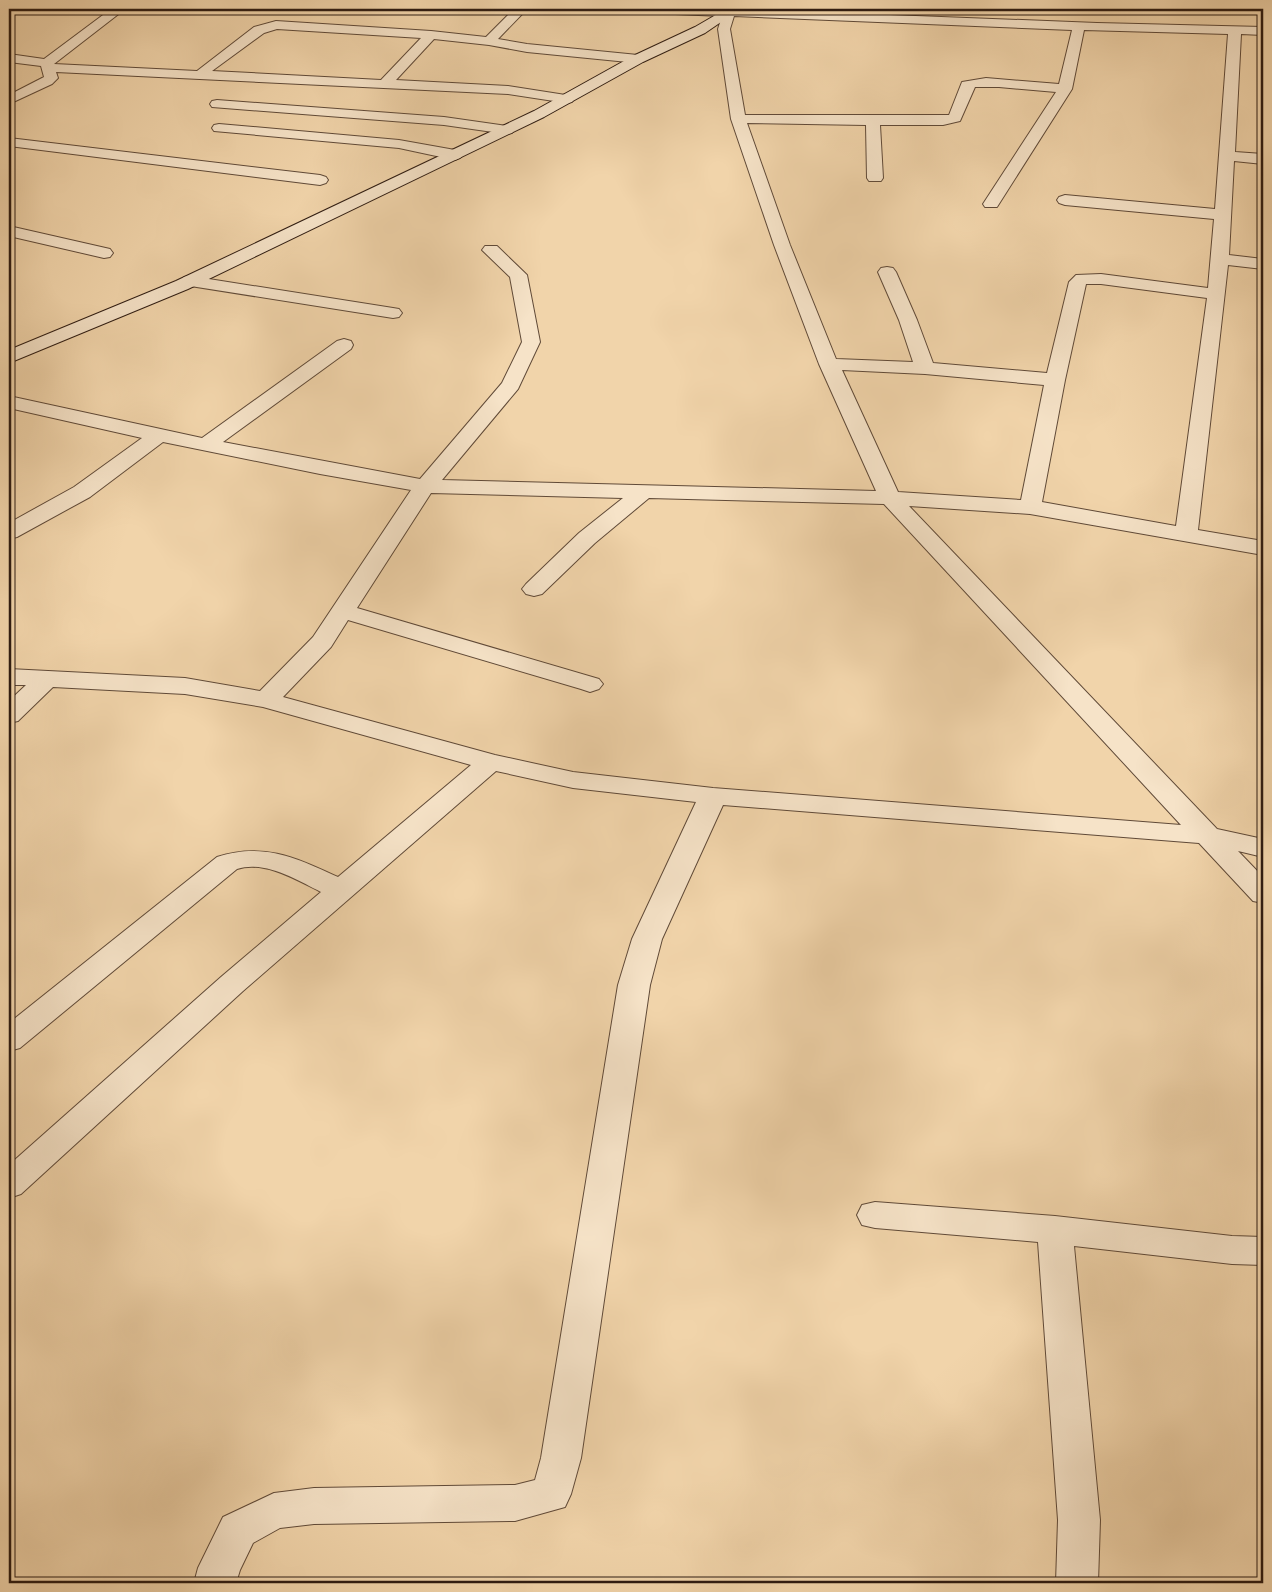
<svg xmlns="http://www.w3.org/2000/svg" width="1272" height="1592" font-family="'IM FELL DW Pica',serif">
  <style>
    .lines { fill: none; stroke-linecap: round; stroke-linejoin: round }
    .street-casing { stroke: #604a38; stroke-width: 2 }
    .secondary-casing { stroke: #2f1c12; stroke-width: 2 }
    .street { fill: #f6e3c8; fill-rule: evenodd }
    .secondary { fill: #f6e3c8; fill-rule: evenodd }
  </style>
  <rect width="100%" height="100%" fill="#f1d4aa"/>
  <filter id="stains"><feTurbulence type="fractalNoise" baseFrequency=".004" numOctaves="4"/><feColorMatrix values="0 0 0 0 .2 0 0 0 0 .09 0 0 0 0 .02 0 0 0 .5 -.17"/></filter>
  <radialGradient id="worn" r=".72"><stop offset=".6" stop-color="#630" stop-opacity="0"/><stop offset="1" stop-color="#630" stop-opacity=".3"/></radialGradient>
  <g class="lines">
    <g class="street-casing">
      <g id="street">
        <path d="M111 9H125L54 64 197 71 254 27 276 21 431 31 486 37 514 9H527L498 39 527 44 638 55 645 59 638 63 527 52 489 45 434 39 396 80 508 86 572 96 574 99 572 102 567 103 508 94 56 72 58 78 52 84 9 104V95L44 77 41 66 9 62V54L44 59ZM277 29 421 38 381 80 212 71 264 33Z"/>
        <path d="M646 9H738L1097 23 1263 27V35L1241 34 1235 152 1263 154V164L1234 161 1229 255 1263 259V269L1228 265 1198 530 1263 541V555L1030 514 909 506 1217 829 1263 839V857L1238 851 1263 877V903L1253 901 1199 843 723 805 662 939 650 985 581 1458 571 1494 565 1507 515 1521 314 1524 280 1528 253 1543 240 1570 236 1583H194L198 1568 223 1517 274 1493 314 1488 515 1485 535 1480 541 1458 618 985 632 939 696 802 573 788 496 771 243 991 21 1194 9 1198V1165L221 977 321 892C297 880 265 860 237 869L20 1048 9 1051V1023L217 857C264 842 296 858 338 877L471 765 263 707 185 694 53 687 18 721 9 723V701L26 685H9V669L185 678 260 691 313 637 411 490 320 474 163 442 90 497 17 537 9 539V523L74 487 142 438 9 408V396L202 438 337 341 344 339 351 341 353 345 351 349 223 442 420 479 502 383 522 342 510 277 482 250 485 246H497L527 275 540 342 518 389 442 480 876 491 819 364 774 245 731 119 718 29 722 16 652 13ZM734 16 1072 30 1059 84 986 78 962 82 949 115H745L730 29ZM1084 30 1228 34 1215 209 1065 195 1059 197 1057 200 1059 203 1065 205 1214 219 1208 288 1101 274 1076 275 1069 282 1047 373 933 363 917 320 896 272 893 268 887 267 881 268 878 272 899 320 913 362 836 359 790 245 747 123 866 125 867 178 869 181H881L883 178 880 125H943L960 121 975 87H999L1056 92 983 204 985 207H997L1072 89ZM1086 284H1101L1207 298 1176 526 1042 502 1065 380ZM842 370 925 374 1044 385 1021 500 898 492ZM431 493 623 498 579 533 526 584 522 589 526 594 534 596 542 594 595 543 649 498 884 504 1181 825 713 788 573 772 495 755 283 697 331 647 348 620 581 689 590 692 599 689 603 684 599 679 357 608Z"/>
        <polygon points="217,100 444,117 507,126 512,127 514,130 512,133 507,134 444,125 212,107 210,104 212,101"/>
        <polygon points="219,124 399,140 455,150 460,152 463,155 460,158 455,160 399,148 214,131 212,128 214,125"/>
        <polygon points="9,138 320,175 326,177 328,180 326,183 320,185 9,146"/>
        <polygon points="9,226 110,249 113,253 110,257 104,258 9,236"/>
        <polygon points="190,276 393,308 399,309 402,313 399,317 393,318 184,285 181,281 184,277"/>
        <polygon points="875,1202 1055,1216 1232,1236 1263,1237 1263,1265 1232,1264 1074,1246 1100,1520 1098,1583 1056,1583 1058,1520 1038,1242 875,1228 862,1225 857,1215 862,1205"/>
      </g>
    </g>
    <g class="secondary-casing">
      <polygon id="secondary" points="726,9 740,9 705,33 643,62 544,117 188,289 9,363 9,350 176,281 534,111 633,56 695,27"/>
    </g>
    <use href="#street" class="street"/>
    <use href="#secondary" class="secondary"/>
  </g>
  <rect width="1272" height="1592" fill="none" stroke="#f1d4aa" stroke-width="30"/>
  <rect x="10" y="10" width="1252" height="1572" fill="none" stroke="#2f1c12" stroke-width="2.5"/>
  <rect x="15" y="15" width="1242" height="1562" fill="none" stroke="#2f1c12"/>
  <rect width="100%" height="100%" filter="url(#stains)"/>
  <rect width="100%" height="100%" fill="url(#worn)"/>
</svg>
